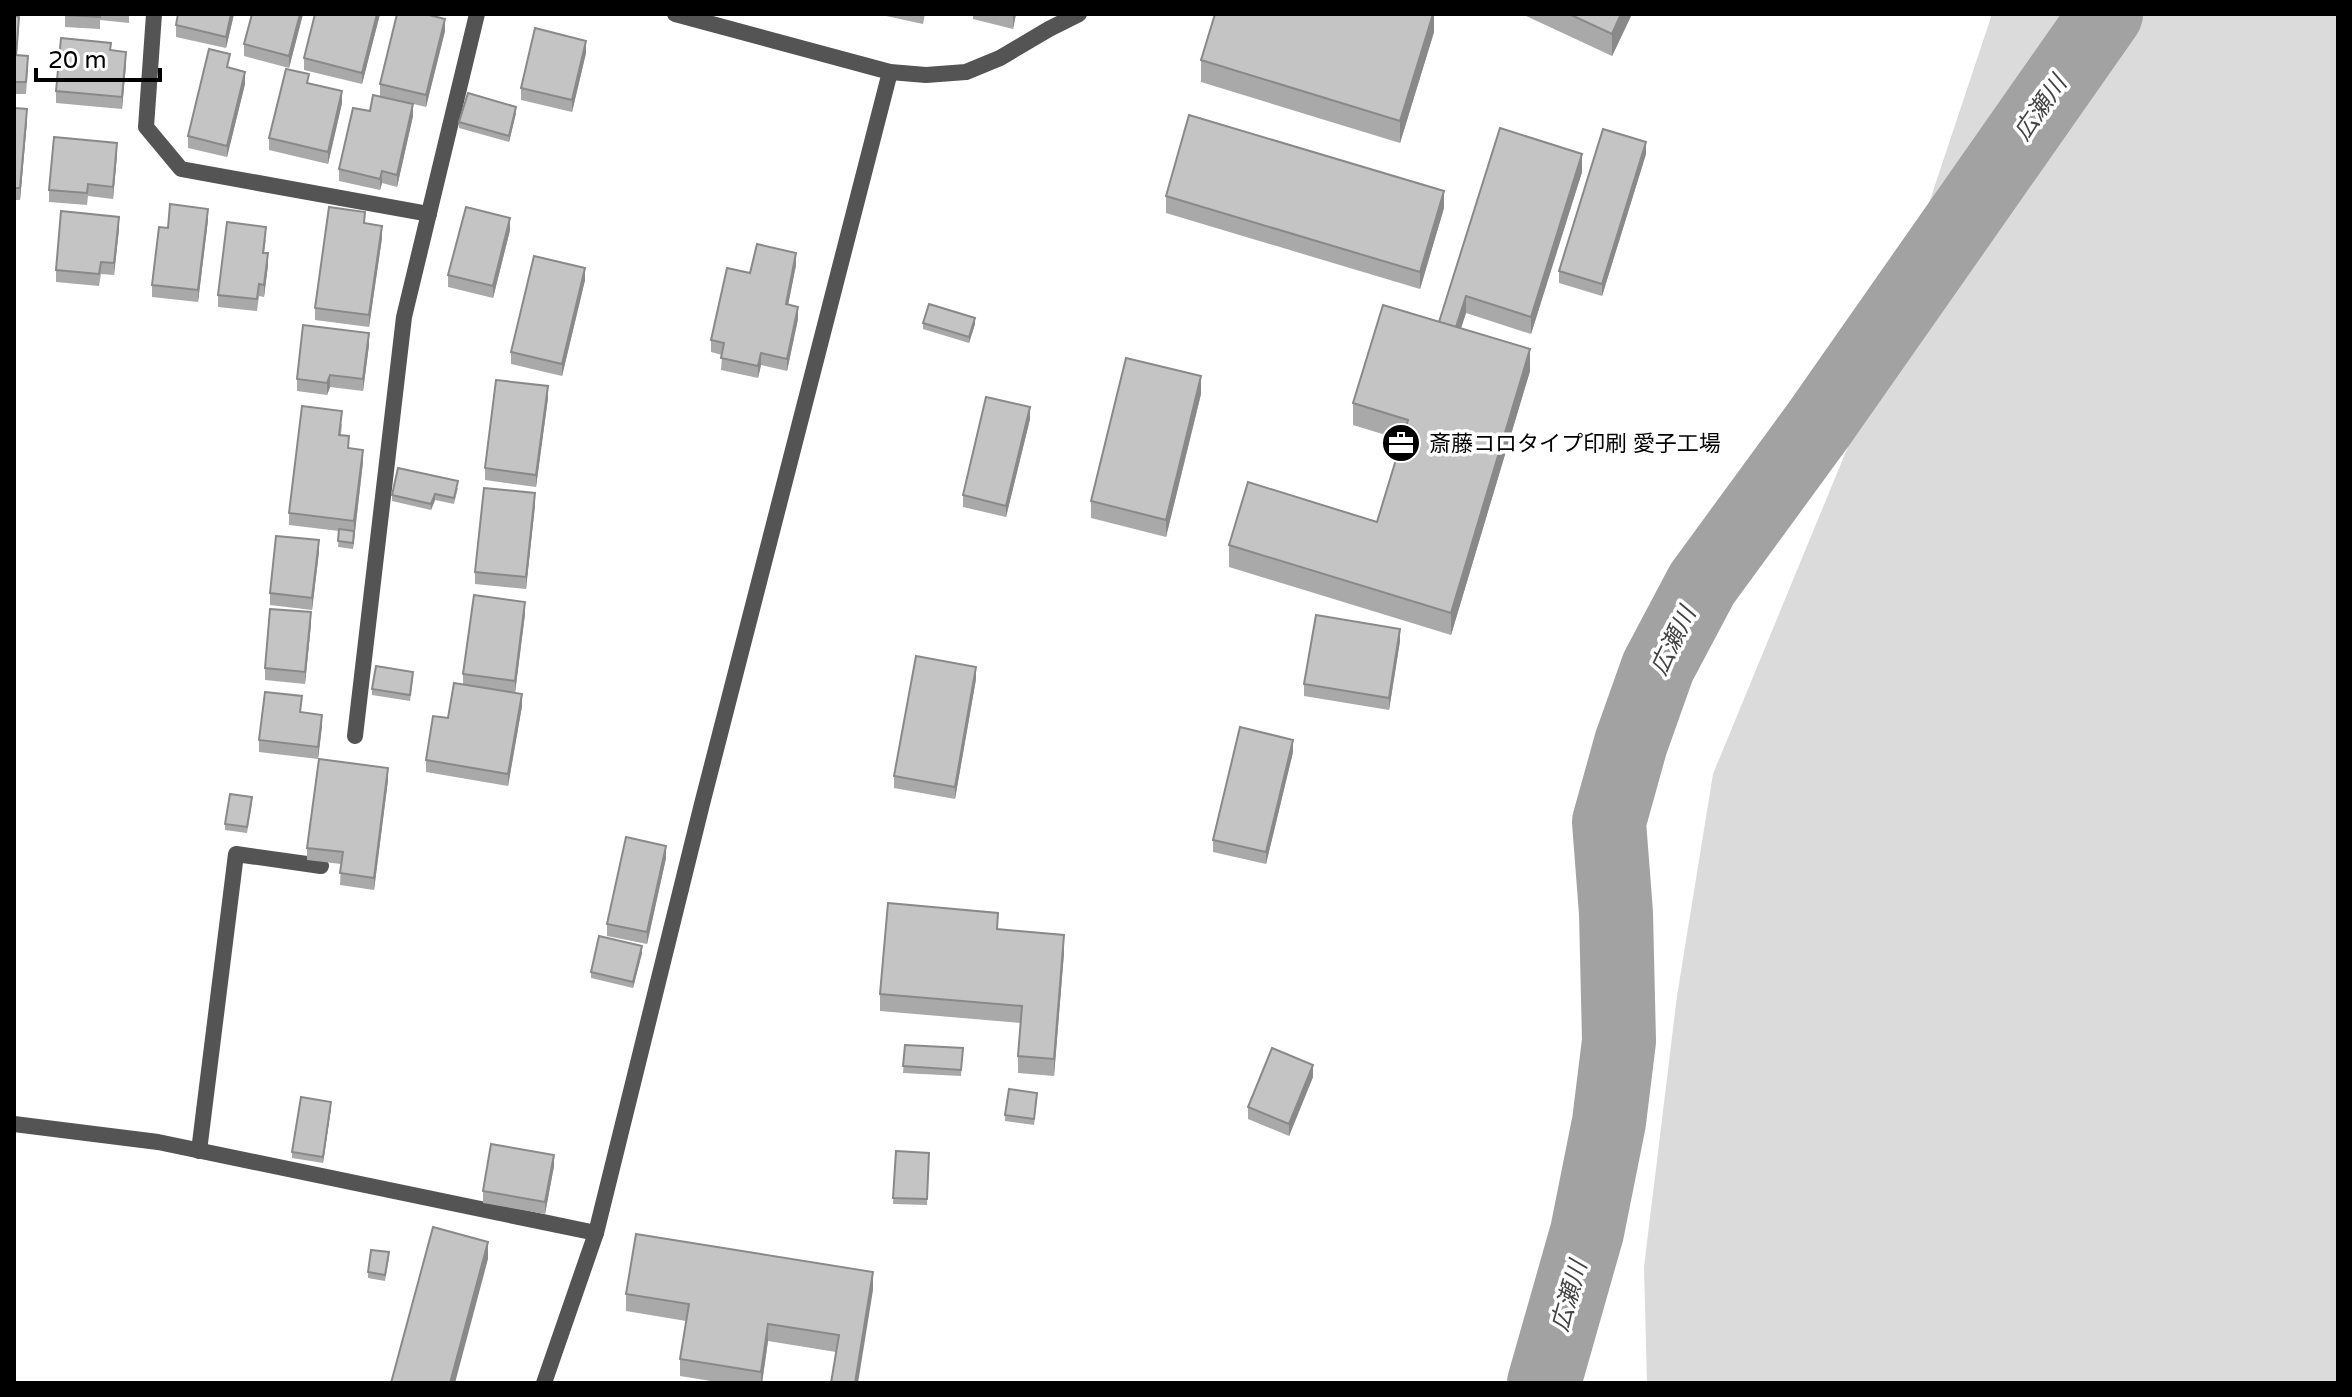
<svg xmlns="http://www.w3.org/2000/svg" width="2352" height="1397" font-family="'Varela Round','Noto Sans JP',sans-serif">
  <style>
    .green { fill: #dbdbdb }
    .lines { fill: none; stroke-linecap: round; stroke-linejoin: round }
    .river { stroke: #a2a2a2; stroke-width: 74 }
    .service { stroke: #545454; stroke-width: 16 }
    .minor { stroke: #545454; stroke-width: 16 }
    .wall { fill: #a9a9a9 }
    .shaded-wall { fill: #898989 }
    .building { fill: #c4c4c4; stroke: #898989; stroke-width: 2 }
    .labels { text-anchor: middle; stroke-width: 7; stroke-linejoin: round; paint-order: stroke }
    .poi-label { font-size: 22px; fill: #000; stroke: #fff; text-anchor: start }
    .water-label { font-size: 24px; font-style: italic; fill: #434343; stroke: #fff }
  </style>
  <rect width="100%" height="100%" fill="#fff"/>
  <polygon class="green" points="1992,14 2338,14 2338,1383 1647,1383 1644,1267 1677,996 1713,774 1847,449"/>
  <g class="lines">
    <polyline class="river" points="1544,1383 1587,1232 1609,1122 1619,1041 1616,913 1609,822 1631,743 1658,667 1702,584 1819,424 2106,14"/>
    <polyline class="service" points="154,14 146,127 181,169 429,214"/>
    <g class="minor">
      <polyline points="675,14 890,72 926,75 966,72 1000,58 1049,29 1079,14"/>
      <polyline points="355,736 404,317 477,14"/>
      <polyline points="14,1124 158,1142 596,1233"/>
      <polyline points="199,1151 236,854 321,866"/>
      <polyline points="544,1383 596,1233 702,804 890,72"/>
    </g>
  </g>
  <g class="wall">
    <polygon points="65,14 129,14 129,23 100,20 100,29 65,27"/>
    <polygon points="178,14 234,14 226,48 176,37 176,25"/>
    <polygon points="252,14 303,14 289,68 244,56 244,44"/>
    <polygon points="315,14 380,14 362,84 304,70 304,58"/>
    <polygon points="877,14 925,14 923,24"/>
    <polygon points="973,14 1016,14 1013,29 973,19"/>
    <polygon points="1434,14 1434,32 1400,143 1201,82 1201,60"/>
    <polygon points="1522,14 1632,14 1612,56"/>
    <polygon points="14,16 19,29 17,55 28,68 26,94 14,94"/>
    <polygon points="445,31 426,107 380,96 380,84"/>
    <polygon points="111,50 126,64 122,109 56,103 56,91"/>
    <polygon points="586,53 572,112 521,100 521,88"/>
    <polygon points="230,65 229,68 245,84 227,157 188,148 188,136"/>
    <polygon points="342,103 328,164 269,150 269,138"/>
    <polygon points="14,108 27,121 20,200 14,200"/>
    <polygon points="370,111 413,116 397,187 382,183 380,190 339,181 339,169"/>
    <polygon points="516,113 509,142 459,128 459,122"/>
    <polygon points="1646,154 1602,296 1559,283 1559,271"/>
    <polygon points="117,155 113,199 88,196 87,205 49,202 49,190"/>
    <polygon points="1582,172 1531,334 1466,313 1461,328 1530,371 1451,635 1229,567 1229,545 1377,522 1402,440 1353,425 1353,403 1439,322"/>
    <polygon points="1166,196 1444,208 1420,289 1166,213"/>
    <polygon points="208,220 198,302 152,297 152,285"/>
    <polygon points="365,224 382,238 369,327 315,320 315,308"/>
    <polygon points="119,229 114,275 101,274 99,286 56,282 56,270"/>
    <polygon points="510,230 493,298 448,287 448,275"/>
    <polygon points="266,239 264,253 268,265 264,297 259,296 257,311 218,307 218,295"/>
    <polygon points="796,265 788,304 798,319 787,371 761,365 758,378 721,370 722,355 711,352 711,340 750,273"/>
    <polygon points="585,280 562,376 511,364 511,352"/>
    <polygon points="923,323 975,324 969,343 923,329"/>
    <polygon points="369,345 363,391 330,387 327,395 297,391 297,379"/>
    <polygon points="1201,394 1166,537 1091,518 1091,501"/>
    <polygon points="548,398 536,487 485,480 485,468"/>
    <polygon points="1030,419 1006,517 963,507 963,495"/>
    <polygon points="342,423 341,435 349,448 363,462 353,549 338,547 339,531 289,525 289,513"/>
    <polygon points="458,488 454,504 435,500 431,510 392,501 392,495"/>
    <polygon points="535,505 526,589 475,584 475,572"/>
    <polygon points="319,552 312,610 270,605 270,593"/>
    <polygon points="525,614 515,693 522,706 508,786 426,772 426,760 448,718 463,684 463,674"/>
    <polygon points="311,624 305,684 265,680 265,668"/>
    <polygon points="1400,641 1389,710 1304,696 1304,684"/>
    <polygon points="413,678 410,701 372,695 372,689"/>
    <polygon points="976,679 955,799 894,788 894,776"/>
    <polygon points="302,712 322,726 318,759 259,752 259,740"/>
    <polygon points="1293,752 1266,864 1213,852 1213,840"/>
    <polygon points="388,780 374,890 340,885 341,864 307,860 307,848"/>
    <polygon points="252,804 247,833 225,830 225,824"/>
    <polygon points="666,858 647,944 607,936 607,924"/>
    <polygon points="998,929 1064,953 1054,1076 1018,1073 1018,1056 1021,1023 880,1011 880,994"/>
    <polygon points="642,953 633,988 591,978 591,972"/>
    <polygon points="905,1045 963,1048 961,1076 903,1073"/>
    <polygon points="1313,1077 1289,1136 1248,1119 1248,1107"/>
    <polygon points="1037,1099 1034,1125 1005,1121 1005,1115"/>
    <polygon points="331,1108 323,1163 292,1158 292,1152"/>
    <polygon points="896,1151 929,1153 927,1205 893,1204"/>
    <polygon points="554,1166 545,1214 483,1203 483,1191"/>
    <polygon points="389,1258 385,1281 368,1278 368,1272"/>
    <polygon points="873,1290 836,1352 768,1341 762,1383 723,1383 680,1376 680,1359 686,1321 626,1311 626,1294"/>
  </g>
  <g class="shaded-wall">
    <polygon points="231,14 234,14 226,48 226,37"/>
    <polygon points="300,14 303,14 289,68 289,56"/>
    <polygon points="377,14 380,14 362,84 362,73"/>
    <polygon points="1013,14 1016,14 1013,29"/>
    <polygon points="1433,14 1434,14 1434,32 1400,143 1400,121"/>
    <polygon points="1621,14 1632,14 1612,56 1612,34"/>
    <polygon points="445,19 445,31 426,107 426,95"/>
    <polygon points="586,41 586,53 572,112 572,100"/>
    <polygon points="126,52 126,64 122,109 122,97"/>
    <polygon points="245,72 245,84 227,157 227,146"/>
    <polygon points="342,91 342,103 328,164 328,152"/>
    <polygon points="413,104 413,116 397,187 397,175"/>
    <polygon points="516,107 516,113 509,142 509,136"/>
    <polygon points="27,109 27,121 20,200 20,188"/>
    <polygon points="1646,142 1646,154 1602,296 1602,284"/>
    <polygon points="117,143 117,155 113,199 113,187"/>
    <polygon points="1582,154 1582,172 1531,334 1531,317"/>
    <polygon points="382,171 382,183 380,190 380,179"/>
    <polygon points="1444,191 1444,208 1420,289 1420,272"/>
    <polygon points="208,209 208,220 198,302 198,290"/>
    <polygon points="119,217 119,229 114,275 114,263"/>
    <polygon points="510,218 510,230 493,298 493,286"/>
    <polygon points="382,226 382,238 369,327 369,315"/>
    <polygon points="268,253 268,265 264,297 264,285"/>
    <polygon points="796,253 796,265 786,316 786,304"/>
    <polygon points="585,268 585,280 562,376 562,364"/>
    <polygon points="1466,296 1466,313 1454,349 1454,332"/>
    <polygon points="798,307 798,319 787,371 787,359"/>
    <polygon points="975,318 975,324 969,343 969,337"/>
    <polygon points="369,333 369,345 363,391 363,379"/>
    <polygon points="1530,349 1530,371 1451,635 1451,613"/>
    <polygon points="761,353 761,365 758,378 758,366"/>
    <polygon points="330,375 330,387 327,395 327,383"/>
    <polygon points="1201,376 1201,394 1166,537 1166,520"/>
    <polygon points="548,386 548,398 536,487 536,475"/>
    <polygon points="1030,407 1030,419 1006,517 1006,506"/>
    <polygon points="363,450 363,462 353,549 354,521"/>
    <polygon points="535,493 535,505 526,589 526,577"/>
    <polygon points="435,494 435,500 431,510 431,504"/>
    <polygon points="319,540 319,552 312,610 312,598"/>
    <polygon points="525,602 525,614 515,693 515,681"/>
    <polygon points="311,612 311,624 305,684 305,672"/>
    <polygon points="1400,629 1400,641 1389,710 1389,698"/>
    <polygon points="976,667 976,679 955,799 955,787"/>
    <polygon points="522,694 522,706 508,786 508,774"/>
    <polygon points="322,715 322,726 318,759 318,747"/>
    <polygon points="1293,740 1293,752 1266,864 1266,852"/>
    <polygon points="388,768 388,780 374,890 374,878"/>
    <polygon points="666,846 666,858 647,944 647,932"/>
    <polygon points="1064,935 1064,953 1054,1076 1054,1059"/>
    <polygon points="642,946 642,953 633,988 633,982"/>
    <polygon points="1313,1065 1313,1077 1289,1136 1289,1124"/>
    <polygon points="331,1102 331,1108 323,1163 323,1157"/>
    <polygon points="554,1155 554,1166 545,1214 545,1202"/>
    <polygon points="488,1242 488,1259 455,1383 450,1383"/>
    <polygon points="873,1272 873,1290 858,1383 855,1383"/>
    <polygon points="768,1324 768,1341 762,1383 761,1383 761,1372"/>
  </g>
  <g class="building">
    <polygon points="65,14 100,14 100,17 65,15"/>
    <polygon points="178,14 231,14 226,37 176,25"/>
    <polygon points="252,14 300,14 289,56 244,44"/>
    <polygon points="315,14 377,14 362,73 304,58"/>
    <polygon points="397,14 425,14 445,19 426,95 380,84"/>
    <polygon points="1215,14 1433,14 1400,121 1201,60"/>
    <polygon points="1569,14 1621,14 1612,34"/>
    <polygon points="14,16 19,17 16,55 28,56 26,82 14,82"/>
    <polygon points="535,28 586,41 572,100 521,88"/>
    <polygon points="61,38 111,43 110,50 126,52 122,97 56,91"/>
    <polygon points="209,49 230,54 227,67 245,72 227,146 188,136"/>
    <polygon points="286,69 309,74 307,83 342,91 328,152 269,138"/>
    <polygon points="468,93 516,107 509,136 459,122"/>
    <polygon points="373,95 413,104 397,175 382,171 380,179 339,169 353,108 370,111"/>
    <polygon points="14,108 27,109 20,188 14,188"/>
    <polygon points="1189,115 1444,191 1420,272 1166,196"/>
    <polygon points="1500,128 1582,154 1531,317 1466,296 1456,327 1439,322"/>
    <polygon points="1603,129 1646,142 1602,284 1559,271"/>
    <polygon points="54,137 117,143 113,187 88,184 87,193 49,190"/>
    <polygon points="170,204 208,209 198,290 152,285 159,227 168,228"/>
    <polygon points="329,207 365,212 364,223 382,226 369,315 315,308"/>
    <polygon points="466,207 510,218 493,286 448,275"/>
    <polygon points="61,211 119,217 114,263 101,262 99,274 56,270"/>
    <polygon points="227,222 266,227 263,253 268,253 264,285 259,284 257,299 218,295"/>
    <polygon points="757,244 796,253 786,304 798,307 787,359 761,353 758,366 721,358 724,343 711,340 727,268 750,273"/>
    <polygon points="534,256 585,268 562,364 511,352"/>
    <polygon points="929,304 975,318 969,337 923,323"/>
    <polygon points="1383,305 1530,349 1451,613 1229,545 1248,482 1377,522 1408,420 1353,403"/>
    <polygon points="303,325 369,333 363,379 330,375 327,383 297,379"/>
    <polygon points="1126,358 1201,376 1166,520 1091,501"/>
    <polygon points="496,380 548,386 536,475 485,468"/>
    <polygon points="986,397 1030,407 1006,506 963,495"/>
    <polygon points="302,406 342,411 339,435 349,436 348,448 363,450 354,521 289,513"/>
    <polygon points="398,468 458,481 454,498 435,494 431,504 392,495"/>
    <polygon points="484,488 535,493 526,577 475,572"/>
    <polygon points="339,529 354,531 353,543 338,541"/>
    <polygon points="276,536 319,540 312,598 270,593"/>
    <polygon points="474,595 525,602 515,681 463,674"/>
    <polygon points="270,609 311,612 305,672 265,668"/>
    <polygon points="1316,615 1400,629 1389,698 1304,684"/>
    <polygon points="916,656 976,667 955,787 894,776"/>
    <polygon points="376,666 413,672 410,695 372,689"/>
    <polygon points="454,683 522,694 508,774 426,760 433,716 448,718"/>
    <polygon points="265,692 302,696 300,712 322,715 318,747 259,740"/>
    <polygon points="1240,727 1293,740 1266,852 1213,840"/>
    <polygon points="319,759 388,768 374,878 340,873 343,852 307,848"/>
    <polygon points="230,794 252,797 247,827 225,824"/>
    <polygon points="626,837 666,846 647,932 607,924"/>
    <polygon points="888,903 998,913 997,929 1064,935 1054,1059 1018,1056 1022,1006 880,994"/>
    <polygon points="599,936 642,946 633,982 591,972"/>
    <polygon points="905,1045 963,1048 961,1070 903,1066"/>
    <polygon points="1272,1048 1313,1065 1289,1124 1248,1107"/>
    <polygon points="1009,1089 1037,1093 1034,1119 1005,1115"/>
    <polygon points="301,1097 331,1102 323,1157 292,1152"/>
    <polygon points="491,1144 554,1155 545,1202 483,1191"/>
    <polygon points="896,1151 929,1153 927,1199 893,1198"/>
    <polygon points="433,1227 488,1242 450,1383 391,1383"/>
    <polygon points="636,1234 873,1272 855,1383 831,1383 839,1335 768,1324 761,1372 680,1359 689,1304 626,1294"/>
    <polygon points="371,1250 389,1252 385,1275 368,1272"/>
  </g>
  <defs>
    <g id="office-disc" transform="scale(2)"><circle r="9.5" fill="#000" stroke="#fff"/><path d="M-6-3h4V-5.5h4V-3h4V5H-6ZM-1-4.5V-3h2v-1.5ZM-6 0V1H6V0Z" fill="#fff"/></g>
  </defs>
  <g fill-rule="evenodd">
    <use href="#office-disc" x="1401" y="443"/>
  </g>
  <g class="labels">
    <g class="poi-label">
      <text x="1429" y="451">斎藤コロタイプ印刷 愛子工場</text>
    </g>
    <g class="water-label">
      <text transform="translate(2040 108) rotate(-55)" y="8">広瀬川</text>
      <text transform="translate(1673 641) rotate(-64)" y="8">広瀬川</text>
      <text transform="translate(1569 1296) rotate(-74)" y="8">広瀬川</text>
    </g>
  </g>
  <rect width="2352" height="1397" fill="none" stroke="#000000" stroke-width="32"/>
  <path d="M36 68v12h124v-12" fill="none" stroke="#000000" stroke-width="4"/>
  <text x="48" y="68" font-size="24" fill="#000000" stroke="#ffffff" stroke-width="6" paint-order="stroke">20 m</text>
</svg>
